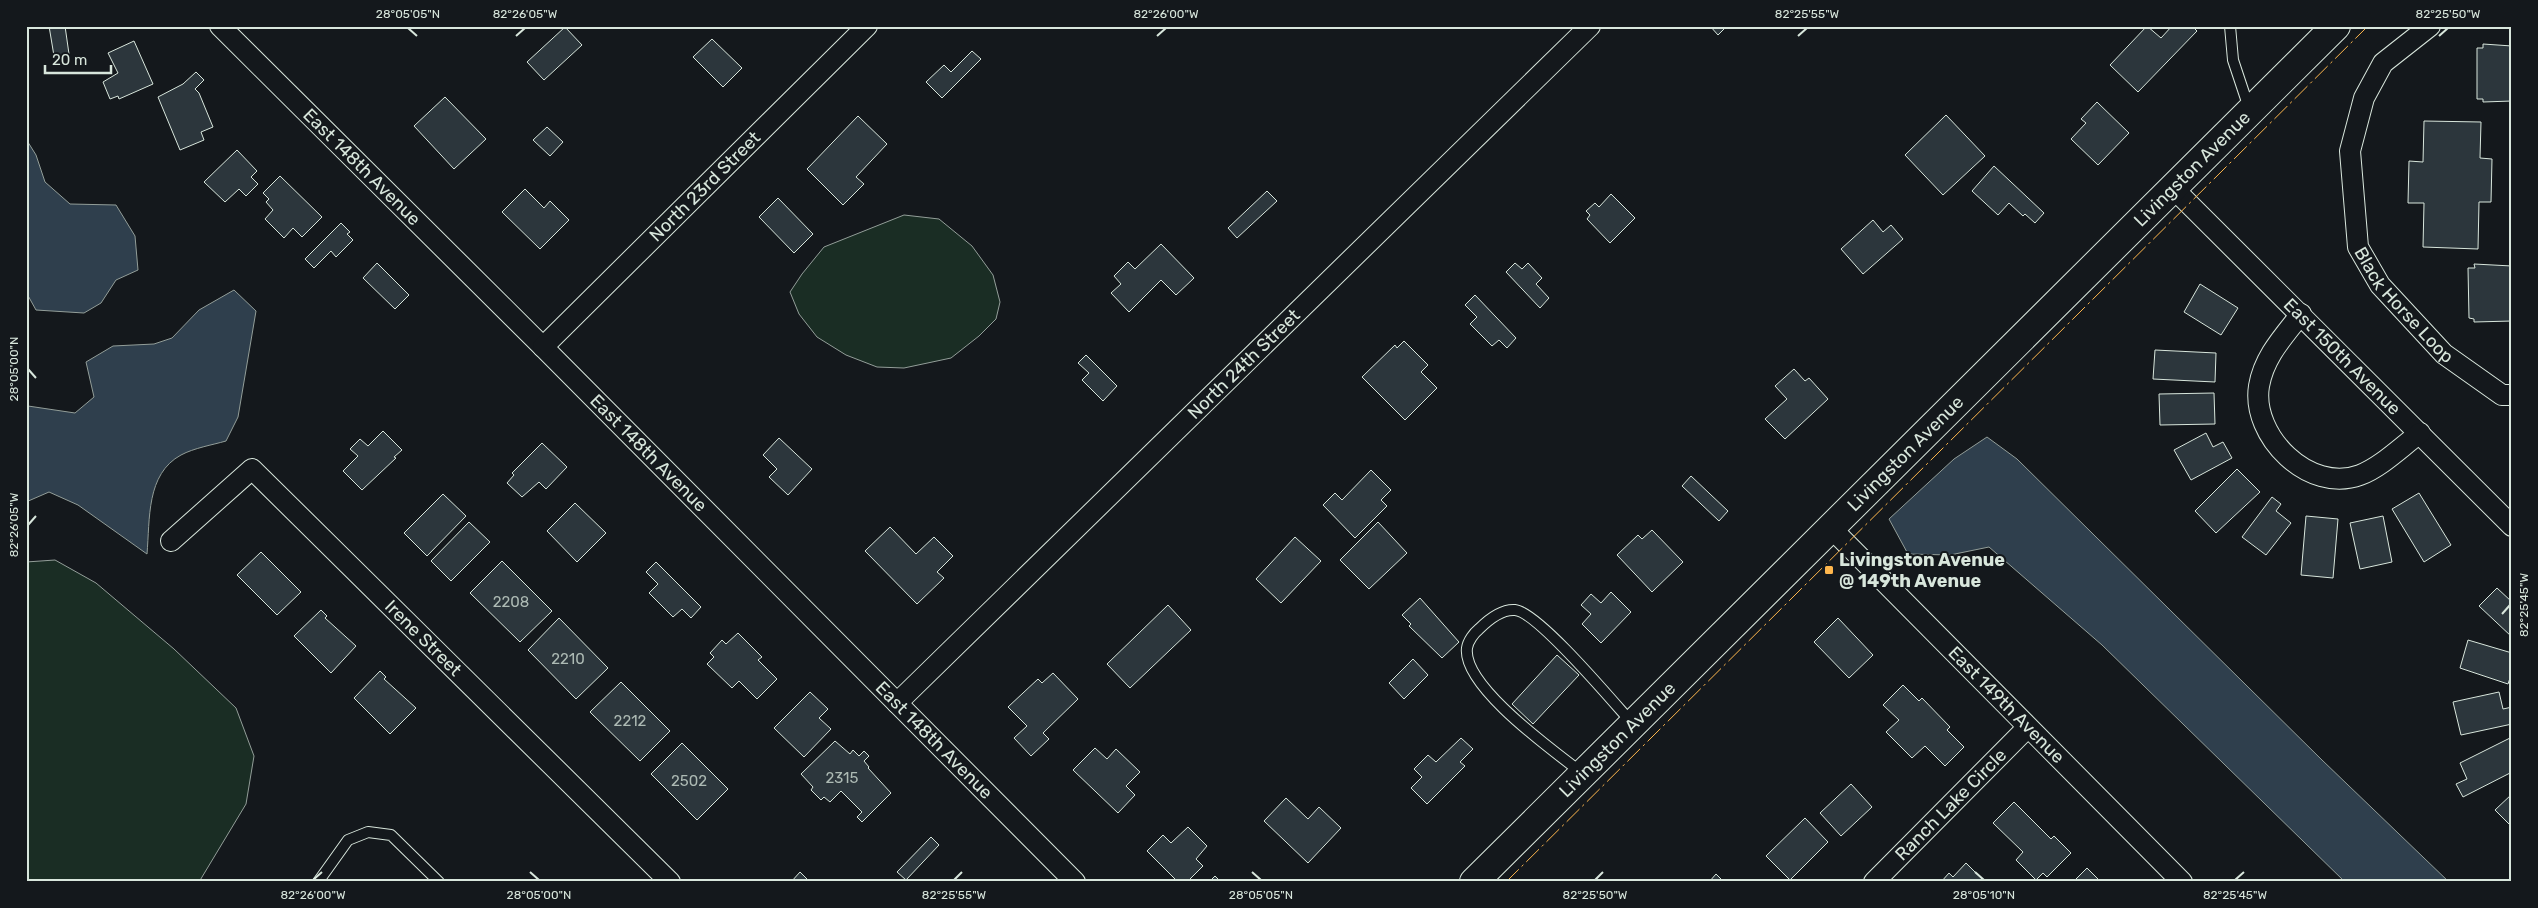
<svg xmlns="http://www.w3.org/2000/svg" width="2538" height="908" font-family="Rubik,sans-serif">
  <style>
    .green { fill: #1a2d24; stroke: #939e99 }
    .water { fill: #2f3f4d; stroke: #939e99 }
    .building { fill: #2c363c; stroke: #d8e6dc }
    .lines { fill: none; stroke-linecap: round; stroke-linejoin: round }
    .lane-casing { stroke: #d8e6dc; stroke-width: 12 }
    .street-casing { stroke: #d8e6dc; stroke-width: 22 }
    .secondary-casing { stroke: #d8e6dc; stroke-width: 30 }
    .lane { stroke: #14181c; stroke-width: 10 }
    .street { stroke: #14181c; stroke-width: 20 }
    .secondary { stroke: #14181c; stroke-width: 28 }
    .power { stroke: #ffb74d; stroke-width: 1; stroke-dasharray: 18 4 2.5 4; stroke-linecap: butt }
    .ticks { fill: none; stroke: #d8e6dc; stroke-width: 2 }
    .poi-dot { fill: #ffb74d; stroke: #14181c; stroke-width: 2 }
    .labels { text-anchor: middle; stroke-width: 4; stroke-linejoin: round; paint-order: stroke }
    .number-label { font-size: 15px; fill: #adbab4 }
    .street-label { font-size: 18px; fill: #d8e6dc; stroke: #14181c }
    .poi-label { font-size: 18px; font-weight: bold; fill: #d8e6dc; stroke: #14181c; text-anchor: start }
    .neatline { fill: none; stroke: #d8e6dc; stroke-width: 2 }
    .ticks-label { font-size: 12px; text-anchor: middle; fill: #d8e6dc }
  </style>
  <rect width="100%" height="100%" fill="#14181c"/>
  <g class="green">
    <polygon points="904,215 939,219 972,246 993,275 1000,302 996,319 979,336 951,358 904,368 877,367 846,355 817,337 799,314 790,292 802,274 824,247"/>
    <polygon points="55,560 96,583 174,649 236,708 254,756 246,804 199,882 26,882 26,562"/>
  </g>
  <g class="water">
    <polygon points="26,139 36,155 45,182 70,204 116,205 135,236 138,270 116,280 101,303 84,313 36,310 26,292"/>
    <path d="M234 290 256 311 238 417 226 441C212 445 194 448 181 455 146 474 150 519 147 554L78 505 49 492 26 502 28 406 75 413 94 397 86 362 113 346 154 344 172 338 199 310Z"/>
    <polygon points="1987,437 2017,459 2322,760 2449,882 2345,882 2102,645 1989,547 1950,555 1908,554 1889,519 1954,459"/>
  </g>
  <g class="building">
    <polygon points="49,26 65,26 69,54 54,56"/>
    <polygon points="1710,26 1727,26 1718,35"/>
    <polygon points="2147,26 2161,38 2172,26 2192,26 2197,31 2138,92 2110,65"/>
    <polygon points="565,27 582,45 544,80 527,62"/>
    <polygon points="712,39 742,68 723,87 693,57"/>
    <polygon points="134,41 153,84 119,99 118,96 110,99 103,82 118,73 108,53"/>
    <polygon points="2483,44 2512,46 2512,101 2483,102 2483,99 2477,99 2477,48 2483,48"/>
    <polygon points="972,51 981,59 942,98 926,82 944,65 951,72"/>
    <polygon points="196,72 204,80 195,89 199,93 213,127 201,132 204,140 180,150 158,97 183,84"/>
    <polygon points="445,97 486,139 454,169 414,126"/>
    <polygon points="2097,102 2129,133 2098,165 2071,139 2086,123 2081,119"/>
    <polygon points="1946,115 1985,156 1943,195 1905,155"/>
    <polygon points="858,116 887,144 856,177 864,184 843,205 807,169"/>
    <polygon points="2424,121 2481,122 2480,158 2492,159 2491,202 2479,202 2478,249 2423,247 2424,203 2408,203 2409,161 2423,162"/>
    <polygon points="547,127 563,142 550,156 533,140"/>
    <polygon points="237,150 257,171 251,177 258,184 246,196 239,189 225,202 204,182"/>
    <polygon points="1994,166 2044,213 2035,223 2025,214 2023,216 2009,203 1998,215 1972,191"/>
    <polygon points="280,176 322,217 302,237 293,228 284,238 265,219 273,210 266,202 269,199 263,193"/>
    <polygon points="525,189 544,208 550,201 569,220 540,249 502,212"/>
    <polygon points="1267,191 1277,201 1237,238 1228,228"/>
    <polygon points="1611,194 1635,218 1610,243 1587,219 1590,215 1586,211 1595,203 1599,207"/>
    <polygon points="778,198 813,234 794,253 759,217"/>
    <polygon points="1873,220 1883,232 1891,225 1903,239 1863,274 1841,249"/>
    <polygon points="341,223 350,232 347,234 353,240 336,257 331,251 314,268 305,259"/>
    <polygon points="1161,244 1194,278 1176,295 1161,280 1129,312 1111,293 1121,284 1114,276 1128,262 1135,269"/>
    <polygon points="377,263 409,295 395,309 363,278"/>
    <polygon points="1515,263 1522,269 1528,263 1542,278 1536,284 1549,298 1540,308 1506,272"/>
    <polygon points="2474,264 2512,266 2512,321 2474,322 2474,319 2469,318 2468,268 2475,268"/>
    <polygon points="2200,284 2238,308 2221,335 2184,312"/>
    <polygon points="1475,295 1516,338 1507,348 1499,340 1492,346 1470,324 1477,317 1465,305"/>
    <polygon points="1404,341 1428,365 1421,372 1437,388 1405,420 1362,377 1395,345 1397,348"/>
    <polygon points="2155,350 2216,353 2215,382 2153,379"/>
    <polygon points="1086,355 1117,386 1103,401 1082,380 1089,373 1078,363"/>
    <polygon points="1794,369 1805,381 1809,378 1828,399 1785,439 1765,419 1787,399 1775,386"/>
    <polygon points="2214,393 2215,424 2160,425 2159,394"/>
    <polygon points="383,431 402,450 394,457 396,458 362,490 343,471 358,456 350,449 360,439 368,446"/>
    <polygon points="2206,433 2213,447 2223,442 2232,458 2191,480 2174,450"/>
    <polygon points="779,438 812,469 788,495 769,477 777,469 763,455"/>
    <polygon points="542,443 567,467 546,489 539,482 522,497 507,483 514,475 512,473"/>
    <polygon points="2237,469 2260,492 2216,533 2195,511"/>
    <polygon points="1371,470 1391,490 1381,500 1387,506 1355,538 1323,505 1335,493 1342,500"/>
    <polygon points="1691,476 1728,511 1719,521 1682,486"/>
    <polygon points="2419,493 2451,545 2424,562 2392,509"/>
    <polygon points="443,494 466,516 427,556 404,533"/>
    <polygon points="2272,497 2281,504 2276,511 2291,523 2266,555 2242,537"/>
    <polygon points="575,503 606,533 577,562 547,531"/>
    <polygon points="2306,516 2338,519 2333,578 2301,575"/>
    <polygon points="2383,516 2392,562 2360,569 2350,523"/>
    <polygon points="469,522 490,542 451,581 431,561"/>
    <polygon points="1378,522 1407,553 1369,589 1340,560"/>
    <polygon points="890,527 916,554 934,537 953,556 937,572 944,578 917,604 865,551"/>
    <polygon points="1652,530 1683,562 1652,592 1617,555 1638,535 1642,539"/>
    <polygon points="1295,537 1321,561 1281,603 1256,579"/>
    <polygon points="261,552 301,592 277,615 237,575"/>
    <polygon points="502,561 552,611 520,642 470,593"/>
    <polygon points="656,562 701,607 691,618 682,609 673,617 649,593 658,584 646,572"/>
    <polygon points="2497,588 2512,602 2512,637 2479,606"/>
    <polygon points="1611,592 1631,612 1601,643 1582,624 1591,614 1581,605 1591,594 1601,603"/>
    <polygon points="1420,598 1459,642 1442,658 1409,626 1411,624 1402,615"/>
    <polygon points="1168,605 1191,630 1130,688 1107,664"/>
    <polygon points="321,610 327,616 325,618 356,646 331,673 294,636"/>
    <polygon points="559,618 608,668 576,699 528,650"/>
    <polygon points="1838,618 1873,655 1849,678 1814,642"/>
    <polygon points="738,633 762,657 758,660 777,679 757,699 739,681 732,688 707,664 714,657 710,653 722,640 726,644"/>
    <polygon points="2468,640 2512,653 2512,672 2508,684 2460,668"/>
    <polygon points="1557,655 1579,675 1533,724 1512,704"/>
    <polygon points="1413,659 1428,675 1404,699 1389,683"/>
    <polygon points="380,671 386,677 384,679 416,708 390,734 354,698"/>
    <polygon points="1053,673 1078,699 1043,733 1049,739 1031,756 1014,738 1027,726 1008,707 1038,679 1042,683"/>
    <polygon points="621,682 670,731 640,761 590,712"/>
    <polygon points="1903,685 1919,701 1922,698 1950,727 1947,730 1964,747 1945,766 1925,746 1912,758 1886,732 1899,720 1883,705"/>
    <polygon points="810,692 828,709 819,718 831,729 804,757 774,728"/>
    <polygon points="2499,692 2503,709 2512,707 2512,724 2461,735 2453,702"/>
    <polygon points="2512,737 2512,772 2463,797 2456,784 2467,779 2460,763"/>
    <polygon points="1461,738 1473,749 1460,762 1465,766 1427,804 1411,788 1422,777 1414,769 1428,755 1436,762"/>
    <polygon points="835,741 850,754 853,750 859,756 864,751 869,756 864,761 869,767 868,768 891,793 862,822 857,817 862,812 841,791 830,802 824,797 821,800 811,790 813,787 801,774"/>
    <polygon points="682,743 728,789 697,820 651,774"/>
    <polygon points="1095,748 1107,759 1116,749 1140,772 1126,786 1135,795 1118,813 1073,770"/>
    <polygon points="1851,784 1872,807 1841,836 1820,813"/>
    <polygon points="2512,794 2512,827 2495,810"/>
    <polygon points="1286,798 1308,819 1319,807 1341,828 1308,863 1264,821"/>
    <polygon points="2014,802 2051,839 2054,836 2071,853 2047,877 2043,873 2036,880 2016,860 2023,852 1993,823"/>
    <polygon points="1805,818 1828,842 1790,880 1766,856"/>
    <polygon points="1188,827 1207,846 1196,859 1203,866 1187,882 1178,882 1147,851 1163,835 1171,843"/>
    <polygon points="931,837 939,845 906,880 897,872"/>
    <polygon points="1966,863 1985,882 1941,882 1949,873 1953,877"/>
    <polygon points="2087,868 2101,882 2073,882"/>
    <polygon points="800,872 810,882 791,882"/>
    <polygon points="1716,874 1724,882 1709,882"/>
    <polygon points="1215,876 1221,882 1209,882"/>
  </g>
  <g class="lines">
    <g class="lane-casing">
      <g id="lane">
        <polyline points="2230,26 2233,60 2249,108"/>
        <path d="M1582 773C1554 751 1462 686 1467 648 1468 641 1474 633 1479 629 1488 620 1502 609 1515 610 1538 612 1614 703 1632 723"/>
        <polyline points="318,882 348,840 368,832 391,835 439,882"/>
      </g>
    </g>
    <g class="street-casing">
      <g id="street">
        <path id="s1" d="M220 26 543 347 1075 882"/>
        <path id="s2" d="M2430 26 2383 63 2364 98 2350 151 2358 247 2380 285 2444 354 2502 395H2512"/>
        <path id="s3" d="M2173 188 2512 526"/>
        <path d="M2301 314C2283 337 2264 357 2259 386 2251 436 2309 494 2360 475 2381 467 2401 447 2420 433"/>
        <path id="s4" d="M543 347 867 26"/>
        <path id="s5" d="M1831 528 2182 882"/>
        <path id="s6" d="M171 541 252 469 670 882"/>
        <path id="s7" d="M897 703 1590 26"/>
        <path id="s8" d="M1874 882 2027 728"/>
      </g>
    </g>
    <g class="secondary-casing">
      <g id="secondary">
        <path id="s9" d="M1474 882 2336 26"/>
      </g>
    </g>
    <use href="#lane" class="lane"/>
    <use href="#street" class="street"/>
    <use href="#secondary" class="secondary"/>
    <polyline class="power" points="1506,882 2368,26"/>
  </g>
  <path class="ticks" d="M408 28 417 36M516 36 525 28M1157 36 1166 28M1798 36 1807 28M2439 36 2448 28M28 369 36 378M28 525 36 516M2502 614 2510 605M530 872 539 880M1252 872 1261 880M1975 872 1984 880M313 880 322 872M954 880 962 872M1595 880 1603 872M2235 880 2244 872"/>
  <rect class="poi-dot" x="1824" y="565" width="10" height="10" rx="2.5"/>
  <g class="labels">
    <g class="number-label">
      <text x="511" y="607">2208</text>
      <text x="568" y="664">2210</text>
      <text x="630" y="726">2212</text>
      <text x="842" y="783">2315</text>
      <text x="689" y="786">2502</text>
    </g>
    <g class="street-label">
      <text dy="6" stroke="none"><textPath href="#s1" startOffset="200">East 148th Avenue</textPath></text>
      <text dy="6" stroke="none"><textPath href="#s9" startOffset="1012">Livingston Avenue</textPath></text>
      <text dy="6" stroke="none"><textPath href="#s4" startOffset="228">North 23rd Street</textPath></text>
      <text dy="6" stroke="none"><textPath href="#s2" startOffset="325">Black Horse Loop</textPath></text>
      <text dy="6" stroke="none"><textPath href="#s3" startOffset="239">East 150th Avenue</textPath></text>
      <text dy="6" stroke="none"><textPath href="#s7" startOffset="485">North 24th Street</textPath></text>
      <text dy="6" stroke="none"><textPath href="#s1" startOffset="605">East 148th Avenue</textPath></text>
      <text dy="6" stroke="none"><textPath href="#s9" startOffset="608">Livingston Avenue</textPath></text>
      <text dy="6" stroke="none"><textPath href="#s6" startOffset="349">Irene Street</textPath></text>
      <text dy="6" stroke="none"><textPath href="#s5" startOffset="249">East 149th Avenue</textPath></text>
      <text dy="6" stroke="none"><textPath href="#s9" startOffset="202">Livingston Avenue</textPath></text>
      <text dy="6" stroke="none"><textPath href="#s1" startOffset="1010">East 148th Avenue</textPath></text>
      <text dy="6" stroke="none"><textPath href="#s8" startOffset="109">Ranch Lake Circle</textPath></text>
    </g>
    <g class="poi-label">
      <text x="1839" y="566">Livingston Avenue<tspan x="1839" dy="21">@ 149th Avenue</tspan></text>
    </g>
  </g>
  <rect width="2538" height="908" fill="none" stroke="#14181c" stroke-width="55"/>
  <path d="M45 65v8h66v-8" fill="none" stroke="#d8e6dc" stroke-width="2.5"/>
  <text x="52" y="65" font-size="15" fill="#d8e6dc" stroke="#14181c" stroke-width="4" paint-order="stroke">20 m</text>
  <rect x="28" y="28" width="2482" height="852" class="neatline"/>
  <g class="ticks-label">
    <text x="408" y="18">28°05'05"N</text>
    <text x="525" y="18">82°26'05"W</text>
    <text x="1166" y="18">82°26'00"W</text>
    <text x="1807" y="18">82°25'55"W</text>
    <text x="2448" y="18">82°25'50"W</text>
    <text transform="translate(14 369) rotate(-90)" y="4">28°05'00"N</text>
    <text transform="translate(14 525) rotate(-90)" y="4">82°26'05"W</text>
    <text transform="translate(2524 605) rotate(-90)" y="4">82°25'45"W</text>
    <text x="313" y="899">82°26'00"W</text>
    <text x="539" y="899">28°05'00"N</text>
    <text x="954" y="899">82°25'55"W</text>
    <text x="1261" y="899">28°05'05"N</text>
    <text x="1595" y="899">82°25'50"W</text>
    <text x="1984" y="899">28°05'10"N</text>
    <text x="2235" y="899">82°25'45"W</text>
  </g>
</svg>
